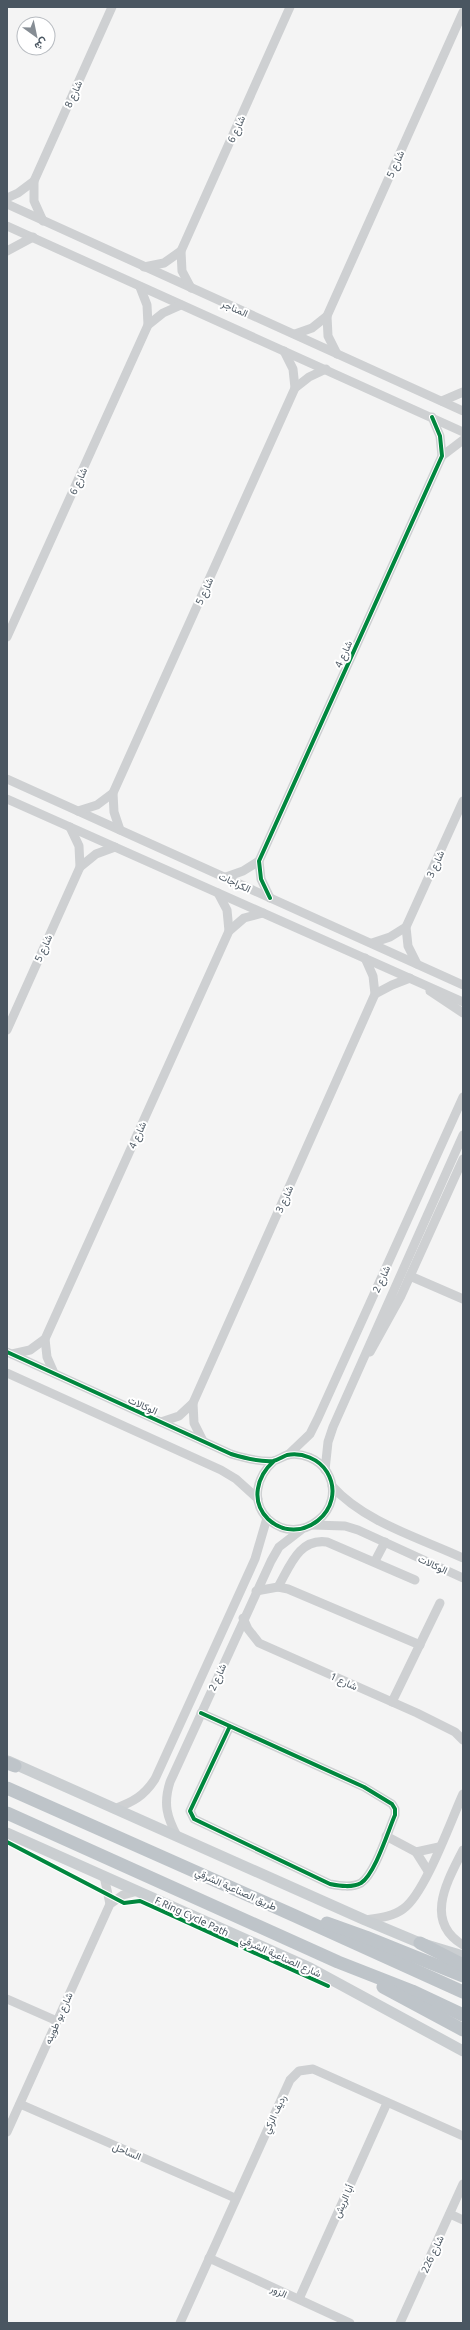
<svg xmlns="http://www.w3.org/2000/svg" width="470" height="2330" font-family="'Noto Sans',Vazirmatn,sans-serif">
  <style>
    .lines { fill: none; stroke-linecap: round; stroke-linejoin: round }
    .minor { stroke: #ced0d2; stroke-width: 9 }
    .major { stroke: #caced1; stroke-width: 11 }
    .highway { stroke: #bec4c9; stroke-width: 13 }
    .cycleway-casing { stroke: #fff; stroke-width: 6 }
    .cycleway { stroke: #00873e; stroke-width: 4 }
    .labels { text-anchor: middle; stroke-width: 4; stroke-linejoin: round; paint-order: stroke }
    .street-label { font-size: 10px; fill: #4a5661; stroke: #fff }
  </style>
  <rect width="100%" height="100%" fill="#f4f4f4"/>
  <g class="lines">
    <g class="minor">
      <polyline points="7,198 18,193 34,181"/>
      <polyline points="7,204 463,411"/>
      <polyline points="43,221 34,201 34,181 112,7"/>
      <polyline points="7,226 463,432"/>
      <polyline points="7,251 33,237"/>
      <polyline points="144,267 164,263 181,251"/>
      <polyline points="140,287 147,305 148,325"/>
      <polyline points="191,288 182,271 181,251 290,7"/>
      <polyline points="327,316 328,336 337,354"/>
      <polyline points="295,334 312,328 327,316 463,12"/>
      <polyline points="284,351 293,369 295,388"/>
      <polyline points="442,401 463,392"/>
      <polyline points="442,456 463,440"/>
      <polyline points="7,637 148,325 163,313 181,305"/>
      <polyline points="7,779 463,985"/>
      <polyline points="7,799 463,1002"/>
      <polyline points="78,811 97,805 113,793"/>
      <polyline points="120,830 114,812 113,793 295,388 309,377 326,369"/>
      <polyline points="80,867 96,854 115,847"/>
      <polyline points="226,877 243,871 259,861"/>
      <polyline points="218,893 227,910 229,931"/>
      <polyline points="270,898 261,879 259,861 442,456 440,436 432,417"/>
      <polyline points="372,943 390,937 406,927"/>
      <polyline points="417,964 408,946 406,927 463,801"/>
      <polyline points="430,991 463,1013"/>
      <polyline points="375,994 392,985 410,978"/>
      <polyline points="7,1030 80,867 79,846 70,827"/>
      <polyline points="410,1276 463,1299"/>
      <polyline points="45,1339 47,1357 54,1373"/>
      <path d="M7 1352 231 1454C244 1458 259 1462 273 1461 278 1460 282 1457 287 1455 302 1452 319 1459 327 1472 349 1509 300 1549 268 1519 250 1501 257 1476 274 1461"/>
      <polyline points="370,1352 401,1296 463,1159"/>
      <polyline points="12,1354 30,1350 45,1339 229,931 244,918 263,913"/>
      <polyline points="7,1373 221,1470 236,1479 258,1499"/>
      <polyline points="193,1403 194,1423 203,1441"/>
      <polyline points="161,1422 179,1416 193,1403 375,994 373,976 365,958"/>
      <polyline points="288,1455 310,1434 318,1418 463,1097"/>
      <polyline points="325,1470 328,1442 333,1427 463,1135"/>
      <path d="M332 1486C364 1522 420 1538 463 1558"/>
      <polyline points="313,1525 345,1526 358,1530 463,1578"/>
      <polyline points="375,1561 385,1542"/>
      <path d="M278 1587C290 1566 299 1538 327 1542L415 1580"/>
      <polyline points="256,1591 278,1587 288,1589 420,1645"/>
      <polyline points="243,1618 248,1629 259,1643 417,1713 455,1732 463,1740"/>
      <polyline points="392,1702 440,1603"/>
      <path d="M201 1713 364 1787 392 1804 395 1809V1815C388 1831 375 1874 361 1883 352 1888 340 1886 330 1884L194 1819 190 1811 230 1726"/>
      <path d="M114 1809C133 1802 144 1796 155 1779L255 1559 267 1518"/>
      <path d="M177 1836C167 1817 163 1804 170 1782L271 1561 279 1547 301 1530"/>
      <polyline points="386,1836 416,1852"/>
      <path d="M463 1850C448 1880 423 1921 463 1945"/>
      <polyline points="416,1852 439,1847"/>
      <polyline points="416,1852 428,1871"/>
      <polyline points="104,1876 110,1904"/>
      <path d="M365 1920C378 1918 392 1917 403 1909 425 1894 451 1820 463 1794"/>
      <polyline points="7,1999 57,2021"/>
      <polyline points="20,2104 235,2198"/>
      <polyline points="7,2132 110,1904 123,1895 138,1891"/>
      <polyline points="450,2214 463,2220"/>
      <polyline points="209,2258 350,2323"/>
      <polyline points="299,2299 387,2103"/>
      <polyline points="180,2323 290,2080 299,2071 313,2069 463,2136"/>
      <polyline points="400,2323 463,2184"/>
    </g>
    <g class="major">
      <polyline points="8,1761 365,1920 420,1943 463,1956"/>
      <polyline points="7,1833 310,1968 463,2051"/>
    </g>
    <g class="highway">
      <polyline points="7,1763 15,1766"/>
      <polyline points="7,1788 293,1915 463,1992"/>
      <polyline points="7,1813 338,1962 412,1991 463,2015"/>
      <polyline points="327,1923 366,1937 463,1976"/>
      <polyline points="420,1943 463,1965"/>
      <polyline points="383,1987 463,2030"/>
    </g>
    <g class="cycleway-casing">
      <g id="cycleway">
        <polyline points="270,898 261,879 259,861 442,456 440,436 432,417"/>
        <path d="M7 1352 231 1454C244 1458 259 1462 273 1461 278 1460 282 1457 287 1455 302 1452 319 1459 327 1472 349 1509 300 1549 268 1519 250 1501 257 1476 274 1461"/>
        <path d="M201 1713 364 1787 392 1804 395 1809V1815C388 1831 375 1874 361 1883 352 1888 340 1886 330 1884L194 1819 190 1811 230 1726"/>
        <polyline points="7,1842 124,1903 140,1901 328,1986"/>
      </g>
    </g>
    <use href="#cycleway" class="cycleway"/>
  </g>
  <g class="labels">
    <g class="street-label">
      <text transform="translate(73 94) rotate(-66)" y="4">شارع 8</text>
      <text transform="translate(236 129) rotate(-66)" y="4">شارع 6</text>
      <text transform="translate(395 164) rotate(-66)" y="4">شارع 5</text>
      <text transform="translate(235 308) rotate(24)" y="4">المناجر</text>
      <text transform="translate(78 481) rotate(-66)" y="4">شارع 6</text>
      <text transform="translate(204 591) rotate(-66)" y="4">شارع 5</text>
      <text transform="translate(343 654) rotate(-66)" y="4">شارع 4</text>
      <text transform="translate(435 864) rotate(-66)" y="4">شارع 3</text>
      <text transform="translate(235 882) rotate(25)" y="4">الكراجات</text>
      <text transform="translate(43 948) rotate(-66)" y="4">شارع 5</text>
      <text transform="translate(137 1135) rotate(-66)" y="4">شارع 4</text>
      <text transform="translate(284 1199) rotate(-66)" y="4">شارع 3</text>
      <text transform="translate(381 1279) rotate(-66)" y="4">شارع 2</text>
      <text transform="translate(143 1405) rotate(24)" y="4">الوكالات</text>
      <text transform="translate(433 1564) rotate(25)" y="4">الوكالات</text>
      <text transform="translate(217 1677) rotate(-66)" y="4">شارع 2</text>
      <text transform="translate(344 1681) rotate(24)" y="4">شارع 1</text>
      <text transform="translate(236 1889) rotate(24)" y="4">طريق الصناعية الشرقي</text>
      <text transform="translate(192 1916) rotate(25)" y="4">F Ring Cycle Path</text>
      <text transform="translate(281 1956) rotate(24)" y="4">شارع الصناعية الشرقي</text>
      <text transform="translate(58 2018) rotate(-66)" y="4">شارع بو طوينه</text>
      <text transform="translate(274 2114) rotate(-65)" y="4">رديف الركي</text>
      <text transform="translate(127 2151) rotate(23)" y="4">الساحل</text>
      <text transform="translate(343 2201) rotate(-66)" y="4">أبا الريش</text>
      <text transform="translate(432 2254) rotate(-65)" y="4">شارع 226</text>
      <text transform="translate(279 2291) rotate(25)" y="4">الزور</text>
    </g>
  </g>
  <rect width="470" height="2330" fill="none" stroke="#4a5661" stroke-width="16"/>
  <g transform="translate(36 36) rotate(147)"><circle r="19" fill="#ffffff" stroke="#b7bbc0"/>
  <path d="M0-3L7 15L0 10L-7 15Z" fill="#868d94"/>
  <text y="-6" font-size="11" font-weight="bold" text-anchor="middle" fill="#4a5661">ش</text>
  </g>
</svg>
